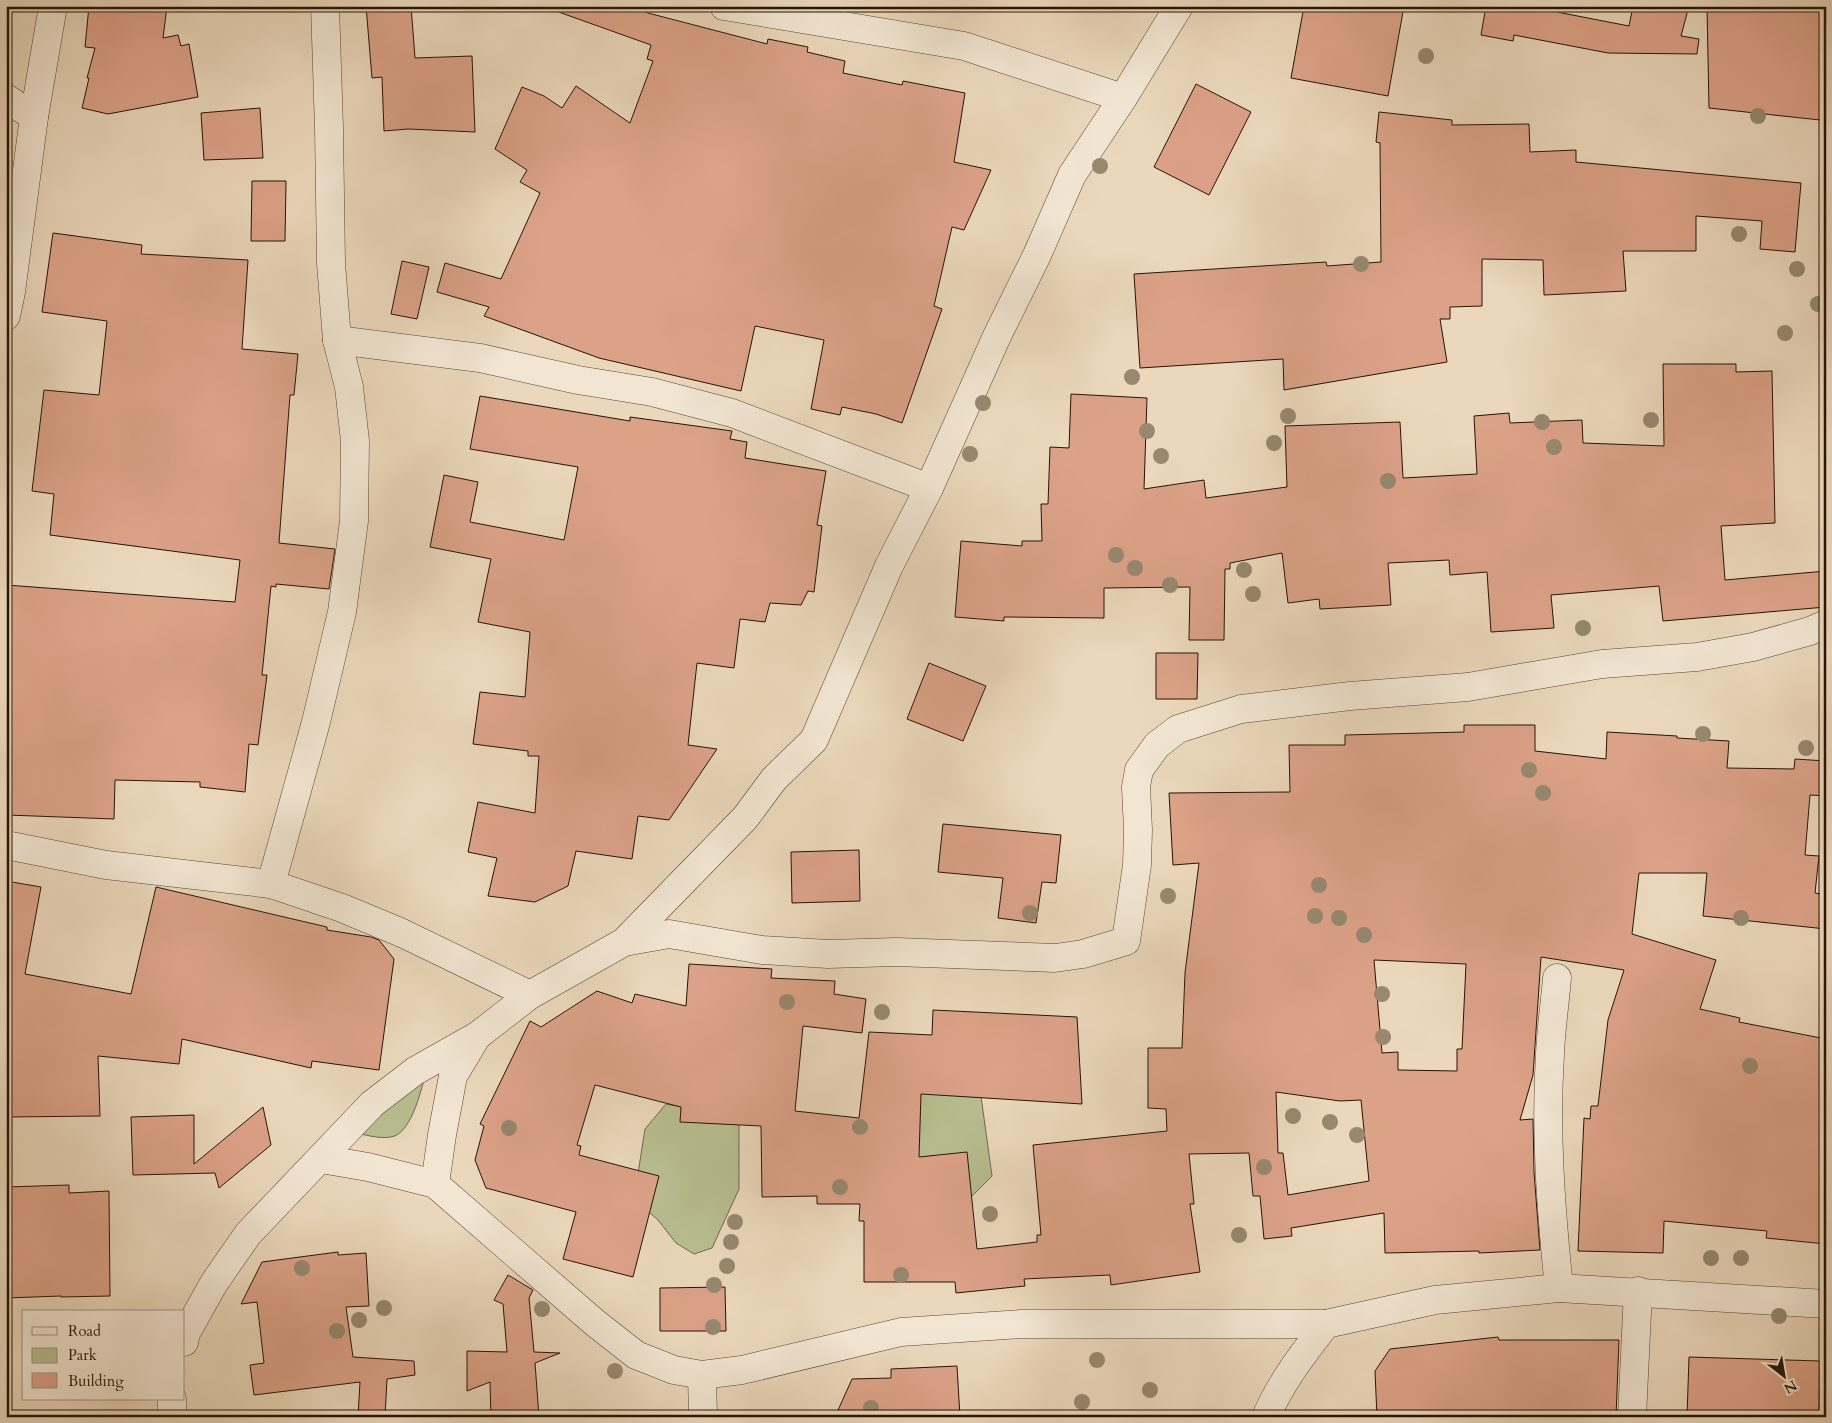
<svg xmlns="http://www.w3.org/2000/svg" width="1832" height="1423" font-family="Cardo,serif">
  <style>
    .green { fill: #b8be90; stroke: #6f694c }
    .building { fill: #dca288; stroke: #261407; fill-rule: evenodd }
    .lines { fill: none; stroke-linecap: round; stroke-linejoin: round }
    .minor-casing { stroke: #574534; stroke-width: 29 }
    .minor { stroke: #f2e6d3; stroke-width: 28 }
    .tree { fill: #97886f }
  </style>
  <rect width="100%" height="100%" fill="#ebd8bc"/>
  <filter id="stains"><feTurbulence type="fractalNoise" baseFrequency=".004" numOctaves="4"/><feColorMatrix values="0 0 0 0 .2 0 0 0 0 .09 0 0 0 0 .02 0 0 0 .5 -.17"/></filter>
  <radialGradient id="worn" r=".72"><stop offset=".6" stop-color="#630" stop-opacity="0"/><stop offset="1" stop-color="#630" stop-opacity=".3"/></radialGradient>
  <g class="green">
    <path d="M428 1064C423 1082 413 1134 391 1137 378 1139 366 1135 353 1132Z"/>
    <polygon points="928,1087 980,1089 992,1176 969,1199 881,1138"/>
    <polygon points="666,1104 739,1118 739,1189 712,1248 694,1254 676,1243 658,1220 634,1199 645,1129"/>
  </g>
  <g class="building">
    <polygon points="89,6 167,6 163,38 178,35 181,46 189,44 198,97 108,114 82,108 89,78 87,78 95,48 85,47"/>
    <polygon points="366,6 411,6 415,58 472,56 475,132 408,129 384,131 382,77 372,78"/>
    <polygon points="554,6 628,6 648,13 767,44 768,39 808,47 807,52 845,61 843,73 902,85 903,81 965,93 954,162 991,170 964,230 952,227 934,306 942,309 902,423 876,414 842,407 840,415 811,409 824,340 755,326 741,391 599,358 484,316 489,307 437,292 445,263 501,279 540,193 520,182 527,170 495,149 522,87 544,96 562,108 576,86 630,123 653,61 647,59 651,45 553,10"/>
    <polygon points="1304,6 1404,6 1388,96 1291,78"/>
    <polygon points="1486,6 1558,6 1557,12 1629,26 1633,6 1689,6 1681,36 1699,39 1697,54 1608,53 1514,35 1513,41 1481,35"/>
    <polygon points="1707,6 1826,6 1826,71 1820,120 1709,108"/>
    <polygon points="1196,84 1251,112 1209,195 1154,167"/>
    <polygon points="260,108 263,158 204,160 201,113"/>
    <polygon points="1379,112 1452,120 1452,125 1529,124 1530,152 1576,150 1576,162 1801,183 1795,252 1760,249 1762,221 1696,216 1696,251 1623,251 1626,291 1544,295 1543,260 1482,259 1482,306 1450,307 1450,319 1440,319 1447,362 1284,390 1283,359 1140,368 1134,274 1326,262 1327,266 1381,262 1380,143 1376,142"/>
    <polygon points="252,181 286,181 285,241 251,241"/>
    <polygon points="53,233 142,245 141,254 248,260 242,349 298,354 294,395 290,395 279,543 335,549 329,589 276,584 276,587 271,586 262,675 267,675 258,745 249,744 245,792 200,787 200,782 115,780 114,819 7,815 10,747 6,747 6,585 235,602 240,560 50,535 54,494 32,491 44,390 99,395 107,321 42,312"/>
    <polygon points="402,261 429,267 417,319 391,314"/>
    <polygon points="1663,364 1736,364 1736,372 1772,371 1775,523 1721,526 1725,580 1826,571 1826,607 1663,621 1659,586 1551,595 1554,628 1491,632 1487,572 1450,575 1449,560 1388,563 1391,605 1320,609 1319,599 1288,603 1282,553 1230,563 1230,569 1225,569 1224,640 1189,640 1190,587 1104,588 1104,618 1004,617 1004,621 955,617 961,541 1022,546 1022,541 1042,541 1041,504 1048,504 1050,447 1069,448 1071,394 1147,398 1144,489 1204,480 1206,498 1287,487 1285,426 1400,422 1403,478 1477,474 1474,416 1509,413 1510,423 1582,420 1583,443 1664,446"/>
    <polygon points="480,396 630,421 630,417 732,431 730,439 747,442 745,458 826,471 817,525 822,526 814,592 808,591 801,605 770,603 765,622 740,619 734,668 697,663 688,745 717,749 669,820 638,816 632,859 576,851 568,886 535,902 488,896 497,858 468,852 478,802 535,813 539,756 528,756 528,751 473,744 480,692 525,697 530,632 478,622 491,559 430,547 444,475 478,482 470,522 564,540 578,467 470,449"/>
    <polygon points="1156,653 1198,653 1197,699 1156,699"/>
    <polygon points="929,663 986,686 963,741 907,719"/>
    <path d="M1464 725H1535V751L1606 759 1607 732 1677 736V738L1729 741 1727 768 1794 769 1795 759 1826 761V796L1810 795 1805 855 1819 856 1815 893 1826 895V929L1703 916 1707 873H1639L1632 934 1716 960 1700 1009 1740 1018 1739 1022 1826 1039V1244L1766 1238 1767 1231 1664 1221 1663 1253 1578 1251 1584 1118 1590 1119 1591 1106H1598L1608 1020 1624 970 1541 957 1533 1075 1520 1120 1533 1119 1534 1172 1540 1250 1479 1253V1251L1385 1253 1384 1213 1291 1228 1292 1236 1264 1239 1260 1196H1253L1249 1153 1189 1154 1194 1204H1190L1200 1272 1111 1285 1110 1275 1024 1279 1025 1286 956 1293 955 1282H864V1221H859L860 1204H817V1196L762 1197 761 1126 680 1122 681 1107 595 1085 577 1145 581 1146 579 1155 659 1176 633 1277 563 1259 576 1212 486 1188 475 1160 484 1126 480 1124 530 1021 541 1027 597 991 632 1003 635 994 686 1006 689 964 772 969 771 978 835 981 834 994 866 999 862 1033 803 1026 795 1111 859 1118 869 1032 932 1035 933 1010 1077 1017 1082 1104 921 1094 919 1157 967 1152 977 1249 1037 1242V1235H1041L1033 1145 1167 1131 1166 1109 1148 1108V1048H1182L1185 973 1199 863 1173 865 1169 793 1290 792 1289 745H1345V735L1464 732ZM1374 960 1466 964 1462 1049H1457V1071L1398 1070V1052L1382 1053ZM1276 1092 1340 1101 1361 1100 1369 1181 1288 1195 1283 1153H1278Z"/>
    <polygon points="943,824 1061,835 1056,883 1042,882 1036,923 998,918 1003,878 938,872"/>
    <polygon points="859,850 860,901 792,903 791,852"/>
    <polygon points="6,881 41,887 25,974 131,994 156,887 327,927 327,930 371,937 379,940 394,959 379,1070 312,1061 311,1068 182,1039 179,1064 98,1056 100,1116 6,1117"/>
    <polygon points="263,1107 271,1145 219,1188 215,1173 133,1175 131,1117 194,1115 194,1164"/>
    <polygon points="69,1185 69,1193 109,1191 110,1296 61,1297 61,1296 6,1298 6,1187"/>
    <polygon points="338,1252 338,1255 366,1253 369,1306 346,1307 353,1357 414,1361 415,1375 387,1379 385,1417 358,1417 360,1382 254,1395 250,1365 264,1363 257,1302 241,1304 262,1262"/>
    <polygon points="508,1275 533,1290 529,1298 534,1352 560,1353 535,1363 539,1417 491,1417 490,1382 467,1391 467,1351 507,1352 503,1304 494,1300"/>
    <polygon points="725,1287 726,1331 660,1331 660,1288"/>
    <polygon points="1498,1337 1499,1340 1619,1340 1616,1417 1377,1417 1375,1371 1390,1349"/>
    <polygon points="1689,1357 1820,1361 1819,1417 1687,1417"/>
    <polygon points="957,1366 960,1417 835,1417 852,1379 891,1378 891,1369"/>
  </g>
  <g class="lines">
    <g class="minor-casing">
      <g id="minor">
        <polyline points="724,6 964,46 1123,98"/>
        <polyline points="6,98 34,117"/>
        <polyline points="6,316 11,292 34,117 53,6"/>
        <polyline points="337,340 480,358 578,380 652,392 732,413 929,488"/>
        <polyline points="6,845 106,865 271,884 342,908 402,933 530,995"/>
        <polyline points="271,884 316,722 342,612 354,521 355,441 349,387 337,340 331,263 329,128 325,6"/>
        <polyline points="624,942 669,934 762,950 828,954 896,952 1055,958 1083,954 1126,941 1137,865 1138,830 1136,787 1139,770 1157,745 1178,729 1241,709 1350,696 1468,687 1602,664 1697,657 1753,647 1810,631 1826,624"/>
        <path d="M1557 978C1555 1003 1551 1028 1550 1054 1545 1132 1551 1210 1559 1288"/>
        <polyline points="321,1159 368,1167 435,1184 594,1322 636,1355 674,1370 702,1375 742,1370 901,1332 1021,1324 1326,1324 1435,1300 1559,1288 1826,1304"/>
        <polyline points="435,1184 442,1135 453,1076 477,1036"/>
        <polyline points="184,1342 186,1333 214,1283 248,1234 372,1104 415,1071 477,1036 530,995 624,942 745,818 774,779 814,740 889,566 929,488 997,336 1037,255 1072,175 1123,98 1179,6"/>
        <polyline points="702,1375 703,1417"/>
        <polyline points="172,1399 172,1417"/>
        <path d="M1266 1417C1281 1382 1303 1354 1326 1324"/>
        <polyline points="1632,1417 1638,1291"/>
      </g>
    </g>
    <use href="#minor" class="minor"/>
  </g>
  <g class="tree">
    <circle cx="1426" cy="56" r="8"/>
    <circle cx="1758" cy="116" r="8"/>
    <circle cx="1100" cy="166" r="8"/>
    <circle cx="1739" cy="234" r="8"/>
    <circle cx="1361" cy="264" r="8"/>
    <circle cx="1797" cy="269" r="8"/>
    <circle cx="1818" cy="304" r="8"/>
    <circle cx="1785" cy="333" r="8"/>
    <circle cx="1132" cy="377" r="8"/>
    <circle cx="983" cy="403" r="8"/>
    <circle cx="1288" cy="416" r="8"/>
    <circle cx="1651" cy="420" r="8"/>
    <circle cx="1542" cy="422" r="8"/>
    <circle cx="1147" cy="431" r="8"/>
    <circle cx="1274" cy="443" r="8"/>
    <circle cx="1554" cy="447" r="8"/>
    <circle cx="970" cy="454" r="8"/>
    <circle cx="1161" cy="456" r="8"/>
    <circle cx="1388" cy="481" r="8"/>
    <circle cx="1116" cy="555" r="8"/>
    <circle cx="1135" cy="568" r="8"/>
    <circle cx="1244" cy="570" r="8"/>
    <circle cx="1170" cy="585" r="8"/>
    <circle cx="1253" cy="594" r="8"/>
    <circle cx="1583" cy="628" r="8"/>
    <circle cx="1703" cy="734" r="8"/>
    <circle cx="1806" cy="748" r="8"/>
    <circle cx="1529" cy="770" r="8"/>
    <circle cx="1543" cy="793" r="8"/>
    <circle cx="1319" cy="885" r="8"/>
    <circle cx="1168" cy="896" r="8"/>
    <circle cx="1030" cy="913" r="8"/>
    <circle cx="1315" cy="916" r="8"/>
    <circle cx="1339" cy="918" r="8"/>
    <circle cx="1741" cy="918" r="8"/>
    <circle cx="1364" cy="935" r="8"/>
    <circle cx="1382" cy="994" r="8"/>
    <circle cx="787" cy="1002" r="8"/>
    <circle cx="882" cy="1012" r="8"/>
    <circle cx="1383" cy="1037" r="8"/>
    <circle cx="1750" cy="1066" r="8"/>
    <circle cx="1293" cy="1116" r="8"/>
    <circle cx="1330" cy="1122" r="8"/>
    <circle cx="860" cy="1127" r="8"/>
    <circle cx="509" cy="1128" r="8"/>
    <circle cx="1357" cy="1135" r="8"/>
    <circle cx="1264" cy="1167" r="8"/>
    <circle cx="840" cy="1187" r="8"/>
    <circle cx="990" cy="1214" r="8"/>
    <circle cx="735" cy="1222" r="8"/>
    <circle cx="1239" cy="1235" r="8"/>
    <circle cx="731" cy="1242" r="8"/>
    <circle cx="1711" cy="1258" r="8"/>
    <circle cx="1741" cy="1258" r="8"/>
    <circle cx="727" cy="1266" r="8"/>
    <circle cx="302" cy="1268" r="8"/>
    <circle cx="901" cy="1275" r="8"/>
    <circle cx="714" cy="1285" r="8"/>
    <circle cx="384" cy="1308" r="8"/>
    <circle cx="542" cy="1309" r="8"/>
    <circle cx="1779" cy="1316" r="8"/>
    <circle cx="359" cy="1320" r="8"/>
    <circle cx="713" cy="1327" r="8"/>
    <circle cx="337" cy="1331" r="8"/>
    <circle cx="1097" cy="1360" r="8"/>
    <circle cx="615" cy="1371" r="8"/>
    <circle cx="1150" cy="1390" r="8"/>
    <circle cx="1082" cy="1402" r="8"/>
    <circle cx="871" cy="1408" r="8"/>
  </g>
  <rect width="1832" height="1423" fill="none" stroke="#ebd8bc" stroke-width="25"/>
  <rect x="8" y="8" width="1817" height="1408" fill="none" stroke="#261407" stroke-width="2.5"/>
  <rect x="12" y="12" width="1807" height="1398" fill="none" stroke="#261407"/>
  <rect x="22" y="1310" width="162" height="90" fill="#f2e6d3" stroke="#a09281"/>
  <rect x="32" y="1327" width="25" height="8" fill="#f2e6d3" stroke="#a09281"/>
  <text x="68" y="1336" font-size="15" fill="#261407">Road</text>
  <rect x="32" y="1348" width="25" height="15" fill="#b8be90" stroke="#a09281"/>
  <text x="68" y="1360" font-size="15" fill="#261407">Park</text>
  <rect x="32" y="1373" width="25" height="15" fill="#dca288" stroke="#a09281"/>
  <text x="68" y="1386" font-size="15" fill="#261407">Building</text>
  <g transform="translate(1784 1376) rotate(149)" stroke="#f2e6d3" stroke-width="4" paint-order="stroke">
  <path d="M0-4L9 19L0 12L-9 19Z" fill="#261407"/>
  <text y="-8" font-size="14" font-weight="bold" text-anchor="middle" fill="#261407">N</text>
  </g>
  <rect width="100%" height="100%" filter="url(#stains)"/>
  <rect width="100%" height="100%" fill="url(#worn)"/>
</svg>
